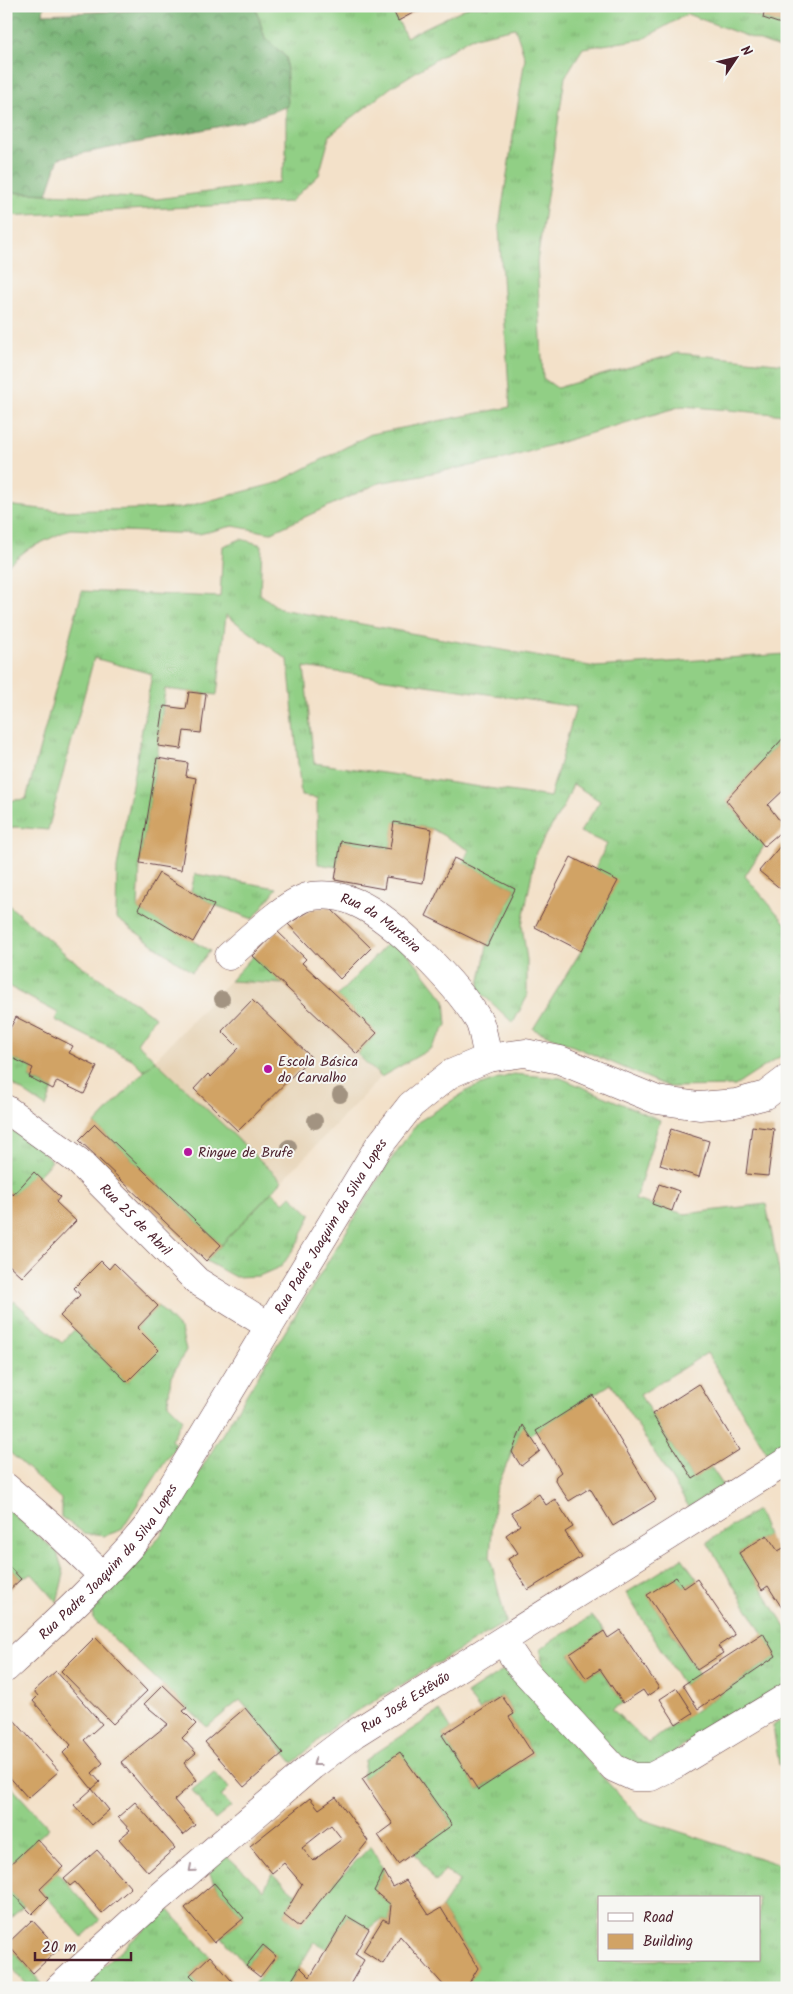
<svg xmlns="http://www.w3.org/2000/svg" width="793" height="1994" font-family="Kalam,sans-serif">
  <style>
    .built { fill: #e7d4b7 }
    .grass { fill: url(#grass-tufts); stroke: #6e7758; fill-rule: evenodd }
    .forest { fill: url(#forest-crowns); stroke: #5f684e }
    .pitch { fill: #91cf85; stroke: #6e7758 }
    .building { fill: #d1a365; fill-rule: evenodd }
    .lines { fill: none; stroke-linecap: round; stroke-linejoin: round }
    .minor-casing { stroke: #633c43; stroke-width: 29 }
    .minor { stroke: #fff; stroke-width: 28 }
    .tree { fill: #a29381 }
    .oneway { stroke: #ae9aa0 }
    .poi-dot { fill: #b5179e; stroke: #f6f6f2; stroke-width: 2 }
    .labels { text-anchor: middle; stroke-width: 4; stroke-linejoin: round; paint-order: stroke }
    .street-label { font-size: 14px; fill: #4a1f2b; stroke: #f6f6f2 }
    .poi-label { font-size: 14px; fill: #4a1f2b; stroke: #f6f6f2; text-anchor: start }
  </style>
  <defs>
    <pattern id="grass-tufts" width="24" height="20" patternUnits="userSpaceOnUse" patternTransform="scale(1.25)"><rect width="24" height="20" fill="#91cf85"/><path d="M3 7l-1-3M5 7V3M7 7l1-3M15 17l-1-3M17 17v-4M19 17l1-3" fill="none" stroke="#7fb173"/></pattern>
    <pattern id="forest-crowns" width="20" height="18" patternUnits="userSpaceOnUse" patternTransform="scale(1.25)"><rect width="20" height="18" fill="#74b272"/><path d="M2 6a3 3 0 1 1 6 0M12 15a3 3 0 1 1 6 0" fill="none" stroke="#61905e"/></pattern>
  </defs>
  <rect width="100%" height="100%" fill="#f6f6f2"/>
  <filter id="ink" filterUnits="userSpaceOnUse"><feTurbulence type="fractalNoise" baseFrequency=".02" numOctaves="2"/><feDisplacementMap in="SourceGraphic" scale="10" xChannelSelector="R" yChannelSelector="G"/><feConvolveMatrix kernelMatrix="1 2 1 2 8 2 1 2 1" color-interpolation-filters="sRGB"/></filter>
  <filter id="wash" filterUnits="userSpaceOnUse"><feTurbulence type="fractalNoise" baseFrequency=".0096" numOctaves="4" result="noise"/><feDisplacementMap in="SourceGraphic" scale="20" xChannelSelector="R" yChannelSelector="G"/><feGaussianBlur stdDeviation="1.12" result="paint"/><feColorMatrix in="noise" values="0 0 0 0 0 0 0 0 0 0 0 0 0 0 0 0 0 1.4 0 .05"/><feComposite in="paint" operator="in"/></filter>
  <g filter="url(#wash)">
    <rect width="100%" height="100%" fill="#f3e1c9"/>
    <polygon class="built" points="253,956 381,1077 282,1181 155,1060"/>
    <g class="grass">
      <polygon points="255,6 391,6 406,37 470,6 742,6 741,11 787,26 787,51 687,14 643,39 583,48 565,77 537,262 543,378 557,388 678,353 786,364 787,415 682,406 501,460 379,483 270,533 233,526 199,534 70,529 28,549 6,566 6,505 59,511 181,508 277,483 371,434 510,407 499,227 525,58 515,28 470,38 390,88 330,135 319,175 290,202 6,216 6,192 157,199 279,182 286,159 286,57 265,38"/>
      <path d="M241 539 262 545 260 594 280 609 595 667 787 654V734L726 800 764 846 745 876 787 925V1052L735 1086 669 1087 533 1029 581 951 617 882 595 869 607 844 580 832 600 801 573 784 565 804 536 852 522 925 527 960V997L513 1023 478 990 487 946 515 889 463 863 469 850 432 829 395 822 390 849 341 841 337 867 318 864 317 798 301 796 288 660 226 615 217 695 165 689 157 758 140 863 138 909 210 951 192 972 116 918 117 868 152 674 94 658 48 830 16 827 6 828V801L26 799 82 591 220 597 223 546ZM304 667 576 707 550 797 314 763Z"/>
      <polygon points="195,874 277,888 253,919 214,905 191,891"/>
      <polygon points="6,903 69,957 155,1017 137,1043 155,1060 144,1071 132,1059 55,1020 58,1013 6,985"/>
      <polygon points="391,940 412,958 445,1000 447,1025 430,1049 381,1077 357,1054 377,1033 337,996"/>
      <polygon points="253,956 283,984 230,981"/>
      <polygon points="6,1055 33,1068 29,1078 53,1089 46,1107 6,1080"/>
      <polygon points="513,1074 561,1078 660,1120 635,1200 685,1214 766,1204 787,1312 787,1447 770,1458 707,1353 640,1395 693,1479 711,1467 723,1485 689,1507 611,1384 530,1435 523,1426 495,1492 490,1557 506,1622 339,1722 293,1763 240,1700 207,1727 93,1619 92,1608 160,1536 387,1165 418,1122 470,1089"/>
      <polygon points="6,1127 34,1143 52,1161 38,1176 34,1173 13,1195 6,1189"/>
      <polygon points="272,1192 284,1203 291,1196 311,1215 300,1239 282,1266 259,1276 235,1277 206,1261"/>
      <polygon points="14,1301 62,1343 74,1330 127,1382 137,1328 158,1306 181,1330 186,1350 171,1377 168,1404 183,1419 171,1440 176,1445 121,1530 104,1536 84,1533 61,1517 61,1499 6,1449 6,1312"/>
      <polygon points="6,1508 57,1552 64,1574 57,1602 32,1574 21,1579 6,1563"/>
      <polygon points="757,1510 767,1535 739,1553 787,1629 787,1684 744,1711 713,1724 669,1756 644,1770 625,1762 543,1680 541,1648 592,1616 604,1631 570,1655 586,1678 600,1669 623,1703 612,1709 648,1743 776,1656 707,1542"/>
      <polygon points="682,1558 697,1579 684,1588 676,1577 648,1596 699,1675 683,1685 626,1593"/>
      <path d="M508 1667 558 1728 641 1819 787 1867V1988H466L478 1967 441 1908 459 1881 445 1870 436 1882 414 1852 452 1824 400 1753 362 1779 365 1760 440 1711 451 1729 442 1735 478 1790 533 1754 509 1717 514 1713 502 1696 479 1710 467 1694ZM599 1898H759V1960H599Z"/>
      <polygon points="787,1715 787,1770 779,1765 773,1726"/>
      <polygon points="214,1772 229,1788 221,1796 231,1807 215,1820 192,1790"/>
      <polygon points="6,1781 49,1828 6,1868"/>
      <polygon points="371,1846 384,1871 374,1891 391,1905 389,1922 382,1919 369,1929 347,1916 327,1949 314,1942 287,1988 251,1988 276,1956 263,1945 246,1966 222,1937 244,1918 214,1883 209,1872 227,1856 264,1890 272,1873 296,1894 284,1915 299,1926 333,1884"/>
      <polygon points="57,1872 100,1920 82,1937 40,1889"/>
      <polygon points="6,1887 24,1906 6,1922"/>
      <polygon points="168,1909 210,1956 190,1975 203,1988 78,1988"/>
      <polygon points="6,1943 43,1985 40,1988 30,1988 6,1961"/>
    </g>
    <polygon class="forest" points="6,6 44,6 43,14 255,6 265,38 286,57 288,106 242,122 59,158 47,194 6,192"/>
    <polygon class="pitch" points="155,1060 282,1181 221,1245 95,1124"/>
    <g id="blocks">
      <g class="building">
        <polygon points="391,6 426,6 398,21"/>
        <polygon points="765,6 787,6 787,26 763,18"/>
        <polygon points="189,692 206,694 201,733 184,731 181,749 158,746 164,706 186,709"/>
        <polygon points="787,734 787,787 768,805 785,828 764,846 726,800"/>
        <polygon points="157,758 188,763 186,776 196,778 181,870 140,863"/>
        <polygon points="394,822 432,829 423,883 386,877 384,889 335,880 341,841 390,849"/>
        <polygon points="787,838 787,884 782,890 759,871"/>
        <polygon points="571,857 618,881 581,951 535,927"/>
        <polygon points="454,858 515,889 487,946 426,916"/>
        <polygon points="159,873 214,905 193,942 138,909"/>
        <polygon points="328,906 371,948 340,979 288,924 313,909"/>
        <polygon points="277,931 306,959 302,963 377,1033 357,1054 253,956"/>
        <polygon points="252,1000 311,1057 238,1131 194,1089 208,1074 211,1077 239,1048 222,1031"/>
        <polygon points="16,1017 73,1046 69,1053 97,1067 84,1094 57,1081 53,1089 29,1077 33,1068 6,1055 6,1036"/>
        <polygon points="95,1124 221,1245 206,1261 79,1140"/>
        <polygon points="752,1126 774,1129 768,1176 746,1174"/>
        <polygon points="671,1129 709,1141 699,1177 660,1165"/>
        <polygon points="34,1172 60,1197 56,1202 76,1221 22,1277 6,1262 6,1189 13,1195"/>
        <polygon points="659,1184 679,1191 672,1211 652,1204"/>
        <polygon points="101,1261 109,1269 114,1263 158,1306 137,1328 159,1350 127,1382 60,1316 80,1295 74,1288"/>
        <polygon points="699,1384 739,1450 693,1479 652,1414"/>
        <polygon points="593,1395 656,1500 613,1526 590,1488 569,1501 555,1480 556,1476 561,1472 536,1431"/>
        <polygon points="523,1425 540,1451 521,1466 512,1452"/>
        <polygon points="539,1494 546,1505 555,1499 573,1527 565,1532 581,1557 528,1590 508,1559 518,1553 506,1535 520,1525 511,1512"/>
        <polygon points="767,1535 778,1551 787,1546 787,1605 782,1608 768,1586 762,1590 739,1553"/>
        <polygon points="6,1563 21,1579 6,1593"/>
        <polygon points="676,1577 684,1588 697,1579 735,1635 718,1646 723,1653 697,1670 647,1595"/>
        <polygon points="620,1630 659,1688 647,1696 643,1690 623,1703 600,1669 586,1678 570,1654 604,1631 608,1638"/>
        <polygon points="763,1633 776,1656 698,1709 683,1685"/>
        <polygon points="95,1637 147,1691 113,1724 61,1671"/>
        <polygon points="56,1671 102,1724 84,1740 103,1763 92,1773 100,1782 92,1789 109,1810 92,1825 74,1805 92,1789 63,1753 71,1745 33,1701 38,1696 34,1691"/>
        <polygon points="163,1685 187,1708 183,1711 196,1724 182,1738 196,1753 184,1763 197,1780 174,1800 195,1825 183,1835 121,1762 168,1724 144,1704"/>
        <polygon points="677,1688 693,1713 676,1724 660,1699"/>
        <polygon points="502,1696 514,1714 509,1717 533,1754 478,1790 442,1735"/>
        <polygon points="245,1708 283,1753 244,1787 205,1742"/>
        <polygon points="14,1720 59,1771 28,1798 6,1773 6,1727"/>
        <polygon points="400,1752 452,1825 398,1864 378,1835 393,1824 362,1779"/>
        <path d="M336 1797 368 1841 299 1927 284 1915 302 1884 284 1863 272 1873 250 1846 310 1798 319 1809ZM331 1825 342 1839 313 1861 302 1848Z"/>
        <polygon points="135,1802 175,1848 148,1872 119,1839 130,1830 118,1817"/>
        <polygon points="37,1839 63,1867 40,1889 48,1898 32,1914 6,1887 6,1868"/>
        <polygon points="97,1850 131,1888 102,1913 75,1882 70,1886 64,1879"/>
        <polygon points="384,1871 393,1887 406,1880 429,1915 441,1908 478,1968 466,1988 446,1988 400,1936 383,1964 363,1951 383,1919 389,1922 391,1905 374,1891"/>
        <polygon points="214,1883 244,1918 214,1943 185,1908"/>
        <polygon points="347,1916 369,1929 355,1954 364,1960 348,1988 287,1988 300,1967 310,1977"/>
        <polygon points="32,1920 59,1949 33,1973 7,1944"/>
        <polygon points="263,1945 276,1956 260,1977 246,1966"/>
        <polygon points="210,1956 238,1988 203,1988 190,1975"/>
      </g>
    </g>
  </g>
  <g filter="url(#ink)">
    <use href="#blocks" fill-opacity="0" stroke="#633c43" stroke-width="1"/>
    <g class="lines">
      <g class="minor-casing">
        <g id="minor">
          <path id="s1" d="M229 956C248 940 289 899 312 896 327 894 344 897 357 903 395 920 458 986 479 1021 484 1032 485 1047 488 1058"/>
          <path id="s2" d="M6 1109 78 1161 197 1281 269 1326"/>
          <polyline points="6,1487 51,1526 103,1576"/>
          <polyline points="503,1641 519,1665 614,1768 634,1777 651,1777 678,1763 787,1697"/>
          <path id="s3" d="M6 1668C57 1622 107 1576 150 1523L378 1147 411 1105 450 1074 488 1058 525 1053 560 1060 657 1100 699 1106 736 1103 766 1095 787 1079"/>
          <path id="s4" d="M59 1988 156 1900 312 1766 354 1734 787 1461"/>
        </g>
      </g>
      <use href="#minor" class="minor"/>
    </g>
    <g class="tree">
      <circle cx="222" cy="999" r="8"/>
      <circle cx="340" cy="1095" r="8"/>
      <circle cx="315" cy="1121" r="8"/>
      <circle cx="289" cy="1147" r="8"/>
    </g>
    <defs><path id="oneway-chevron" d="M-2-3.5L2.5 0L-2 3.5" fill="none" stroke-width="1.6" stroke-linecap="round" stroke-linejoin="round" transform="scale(1.25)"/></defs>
    <g class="oneway">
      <use href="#oneway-chevron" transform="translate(316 1763) rotate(142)"/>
      <use href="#oneway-chevron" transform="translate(192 1869) rotate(139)"/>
    </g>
  </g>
  <g class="poi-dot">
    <circle cx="268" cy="1069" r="5"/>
    <circle cx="188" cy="1152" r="5"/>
  </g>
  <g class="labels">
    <g class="street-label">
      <text dy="5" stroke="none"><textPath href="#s1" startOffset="180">Rua da Murteira</textPath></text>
      <text dy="5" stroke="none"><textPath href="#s2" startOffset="171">Rua 25 de Abril</textPath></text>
      <text dy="5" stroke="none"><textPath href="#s3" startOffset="552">Rua Padre Joaquim da Silva Lopes</textPath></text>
      <text dy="5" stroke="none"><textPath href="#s3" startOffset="148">Rua Padre Joaquim da Silva Lopes</textPath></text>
      <text dy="5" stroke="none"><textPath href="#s4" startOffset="450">Rua José Estêvão</textPath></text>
    </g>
    <g class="poi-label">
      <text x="278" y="1066">Escola Básica<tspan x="278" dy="16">do Carvalho</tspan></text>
      <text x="198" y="1157">Ringue de Brufe</text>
    </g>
  </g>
  <rect width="793" height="1994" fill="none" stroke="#f6f6f2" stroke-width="25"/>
  <rect x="598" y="1896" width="162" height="65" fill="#f6f6f2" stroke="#b1a0a2"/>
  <rect x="608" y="1913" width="25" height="8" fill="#ffffff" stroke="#b1a0a2"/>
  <text x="643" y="1922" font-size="15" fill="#4a1f2b">Road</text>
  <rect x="608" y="1934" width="25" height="15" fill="#d1a365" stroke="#b1a0a2"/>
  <text x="643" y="1946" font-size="15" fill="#4a1f2b">Building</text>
  <g transform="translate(736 58) rotate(55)" stroke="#f6f6f2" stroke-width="4" paint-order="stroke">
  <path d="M0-4L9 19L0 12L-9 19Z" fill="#4a1f2b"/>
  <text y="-8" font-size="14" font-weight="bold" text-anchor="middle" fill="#4a1f2b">N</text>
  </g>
  <path d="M35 1952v8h96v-8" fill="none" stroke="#4a1f2b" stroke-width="2.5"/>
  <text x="42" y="1952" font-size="15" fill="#4a1f2b" stroke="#f6f6f2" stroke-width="4" paint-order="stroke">20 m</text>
</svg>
